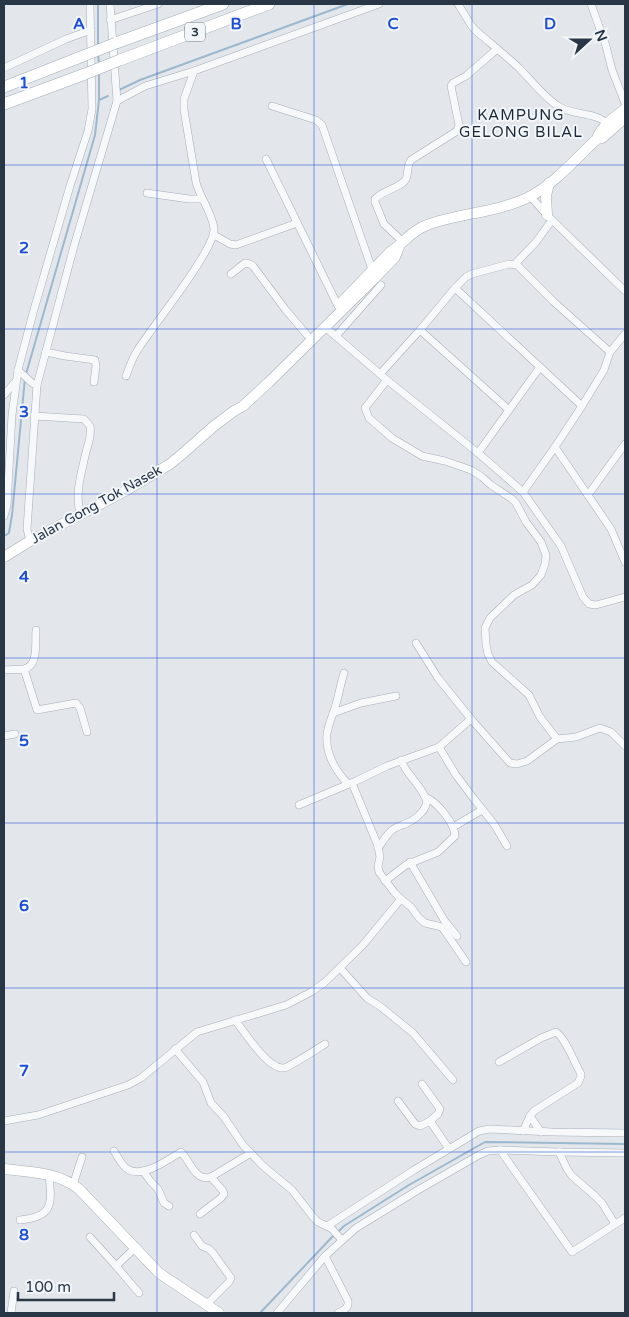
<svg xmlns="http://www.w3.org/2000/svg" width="629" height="1317" font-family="'Varela Round',sans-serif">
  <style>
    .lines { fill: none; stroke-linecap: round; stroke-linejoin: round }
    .stream { stroke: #9cb8ce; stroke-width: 2 }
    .minor-casing { stroke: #a7aeb7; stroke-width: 8 }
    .secondary-casing { stroke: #a7aeb7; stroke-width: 11 }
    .primary-casing { stroke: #a2adb9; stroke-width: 12 }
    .minor { stroke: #f6f8fa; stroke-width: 7 }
    .secondary { stroke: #fff; stroke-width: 10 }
    .primary { stroke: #fff; stroke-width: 11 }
    .primary-bridge-casing { stroke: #a2adb9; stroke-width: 12; stroke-linecap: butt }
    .primary-bridge { stroke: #fff; stroke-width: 11 }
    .grid { fill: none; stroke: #1d4ed8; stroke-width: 1; stroke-opacity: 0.55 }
    .labels { text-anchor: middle; stroke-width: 4; stroke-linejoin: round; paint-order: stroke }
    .shield { fill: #f3f6f9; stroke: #66707c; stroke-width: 1 }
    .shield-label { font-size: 12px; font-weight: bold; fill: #293646 }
    .street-label { font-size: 14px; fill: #293646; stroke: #f3f6f9 }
    .neighbourhood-label { font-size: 15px; letter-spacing: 1px; fill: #1b2737; stroke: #f3f6f9 }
    .grid-label { font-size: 16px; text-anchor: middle; font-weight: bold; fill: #1d4ed8; stroke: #f3f6f9; stroke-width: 4; stroke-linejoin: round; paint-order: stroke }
  </style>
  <rect width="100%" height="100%" fill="#e3e7ec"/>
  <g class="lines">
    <g class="stream">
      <polyline points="98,4 98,46"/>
      <polyline points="98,54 99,64"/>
      <polyline points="119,90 140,80 348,4"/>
      <polyline points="99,100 108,96"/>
      <polyline points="26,374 95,135 99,100 99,74"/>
      <polyline points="4,536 9,533 12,515 25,378"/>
      <polyline points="338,1232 344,1226 409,1185 485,1142 625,1144"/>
      <polyline points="260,1313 334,1235"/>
    </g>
    <g class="minor-casing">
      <g id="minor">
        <path d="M458 4 471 25 475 30C490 43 505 55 519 68 531 80 544 97 558 106 573 116 594 111 608 124"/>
        <polyline points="591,4 606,46 612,70 625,103"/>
        <polyline points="110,20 158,4"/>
        <polyline points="4,68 66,39 91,30"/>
        <polyline points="117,101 145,86 194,71 379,4"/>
        <polyline points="272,106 316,120 322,125 374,275"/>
        <polyline points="266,159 338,306"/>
        <polyline points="147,193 189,199 201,199"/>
        <polyline points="530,196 547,215 625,291"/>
        <polyline points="214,235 230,244 236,245 297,223"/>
        <path d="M403 242 384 224 375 202V199C383 190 401 188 406 179 409 173 406 167 411 160L457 131 459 125 451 86 453 83 466 76 497 49"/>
        <polyline points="515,264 536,242 552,220"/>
        <polyline points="231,274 245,263 250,264 253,266 285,309 307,335"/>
        <polyline points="455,288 582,406"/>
        <polyline points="325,327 387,380 478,453 523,492 561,546 583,597 589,604 596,605 625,597"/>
        <polyline points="420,330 509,410"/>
        <polyline points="336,336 381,285"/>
        <polyline points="46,352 65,356 95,360 96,366 94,382"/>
        <polyline points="18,370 32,383 37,385"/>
        <polyline points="380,374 420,330 455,288 466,277 472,274 509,264 517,265 554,302 610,352"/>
        <path d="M126 376C129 368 132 359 137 351 151 328 215 250 214 229 213 214 200 198 196 182L184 110V99L194 71"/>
        <polyline points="387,380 365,408 369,418 392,438 422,456 445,461 471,470 482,477 491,485 512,499 516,503 526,522 541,542 546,555 545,564 541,575 532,585 514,595 490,618 485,628 486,644 488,654 492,662 529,695 540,717 557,739"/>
        <polyline points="4,395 16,381"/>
        <path d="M34 416 84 419 90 426C92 435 88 444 86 452 81 474 75 492 80 514"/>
        <polyline points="555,447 611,529 625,562"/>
        <polyline points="478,453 540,367"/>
        <polyline points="523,492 555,447 582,406 604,370 610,352 625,334"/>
        <polyline points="588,495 625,444"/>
        <polyline points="4,516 7,505 12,415 18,370 33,313 70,186 88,131 92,109 90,4"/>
        <polyline points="30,541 27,529 37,385 74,246 117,101 110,4"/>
        <polyline points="416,643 438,678 471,719 510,763 517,764 527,761 557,739 576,737 600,728 611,732 625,746"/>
        <polyline points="24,669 37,710 76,703 80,708 87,732"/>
        <path d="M4 670C10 669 17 670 24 669 39 666 35 642 36 630"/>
        <path d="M344 673C340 686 338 699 334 711 331 719 328 726 327 734 325 753 335 770 348 784"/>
        <polyline points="333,713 361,703 396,696"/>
        <polyline points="4,736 15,734"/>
        <polyline points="439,747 456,775 474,799 494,824 507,846"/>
        <polyline points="299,805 356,781 387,766 439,747 471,719"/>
        <polyline points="453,827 482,810"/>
        <path d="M378 848C382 843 385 837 390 832 394 827 401 826 407 823 416 819 431 807 425 797 419 783 406 774 401 760"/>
        <polyline points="410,862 444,920 457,936"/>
        <path d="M385 881 406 865 438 852 455 836C455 824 438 803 427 798"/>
        <polyline points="401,899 411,907 419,918 425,923 442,927 466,962"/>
        <polyline points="340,968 367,998 381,1007 413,1033 453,1080"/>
        <path d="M235 1020C244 1031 268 1070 284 1068 291 1066 317 1049 325 1044"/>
        <polyline points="175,1049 203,1082 211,1103 224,1117 243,1145 263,1166 292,1190 314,1218 318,1222 331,1228 342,1240"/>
        <path d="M499 1062 541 1038 556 1032C566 1039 574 1062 581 1074V1076L578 1083 534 1111 530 1116 523 1131"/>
        <polyline points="422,1084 440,1109 438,1114 430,1121"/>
        <polyline points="398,1101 415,1124 420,1126 430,1121 449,1149"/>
        <polyline points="530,1116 541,1132"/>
        <polyline points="4,1121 38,1115 128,1085 141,1078 197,1032 286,1005 311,992 324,983 362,946 401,899 394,892 379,872 378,866 380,857 378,846 352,783"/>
        <polyline points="500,1150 572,1252 625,1218"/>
        <path d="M114 1151C118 1157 121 1164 126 1168 141 1180 167 1160 181 1152 191 1162 195 1182 211 1177L251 1153"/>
        <polyline points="559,1152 567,1169 572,1176 595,1196 602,1203 615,1224"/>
        <polyline points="143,1171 151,1182 158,1189 164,1203 169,1206"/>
        <polyline points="73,1185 82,1157"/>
        <polyline points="200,1214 221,1198 224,1194 223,1191 211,1177"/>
        <path d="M20 1220C53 1217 52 1205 49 1175"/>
        <polyline points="327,1226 414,1170 479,1131 490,1129 552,1132 625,1133"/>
        <polyline points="194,1235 202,1246 209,1249 213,1253 231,1278 229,1282 206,1305"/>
        <polyline points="90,1237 116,1266"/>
        <polyline points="135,1248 116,1266 139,1293"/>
        <path d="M325 1256 348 1301C349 1308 344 1310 338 1313"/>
        <polyline points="11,1313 14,1291"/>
        <polyline points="277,1313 325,1256 356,1228 418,1190 479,1155 488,1151 500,1150 559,1152 625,1153"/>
      </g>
    </g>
    <g class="secondary-casing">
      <g id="secondary">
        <path d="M598 136C603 125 616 116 625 109"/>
        <polyline points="547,215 546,196 549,183"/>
        <path d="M340 304 390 252C403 244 412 230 427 225 459 213 495 213 527 198 554 185 575 159 597 139L602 138 625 118"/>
        <polyline points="4,557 30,541 125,491 170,464 181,455 214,426 234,411 243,406 268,383 375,278 395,257 399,247"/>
        <path d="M4 1169C31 1172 57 1172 79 1189L159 1273 219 1313"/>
      </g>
    </g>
    <g class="primary-casing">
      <g id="primary">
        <polyline points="116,43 223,4"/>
        <polyline points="120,60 269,4"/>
        <polyline points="4,87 78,58"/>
        <polyline points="4,104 85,74"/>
      </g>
    </g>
    <use href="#minor" class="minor"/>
    <use href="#secondary" class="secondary"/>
    <use href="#primary" class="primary"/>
    <g class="primary-bridge-casing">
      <g id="primary-bridge">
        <polyline points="78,58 116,43"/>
        <polyline points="85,74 120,60"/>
      </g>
    </g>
    <use href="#primary-bridge" class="primary-bridge"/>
  </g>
  <path class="grid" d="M157 4V1313M314 4V1313M472 4V1313M4 165H625M4 329H625M4 494H625M4 658H625M4 823H625M4 988H625M4 1152H625"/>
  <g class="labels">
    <rect class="shield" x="185" y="22.5" width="20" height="19" rx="4"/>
    <g class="shield-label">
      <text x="195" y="36">3</text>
    </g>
    <g class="street-label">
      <text transform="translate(96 504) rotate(-29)" y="5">Jalan Gong Tok Nasek</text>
    </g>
    <g class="neighbourhood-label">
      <text x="521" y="120">KAMPUNG<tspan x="521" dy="17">GELONG BILAL</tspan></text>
    </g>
  </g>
  <g class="grid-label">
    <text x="79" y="29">A</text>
    <text x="236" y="29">B</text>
    <text x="393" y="29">C</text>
    <text x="550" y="29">D</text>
    <text x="24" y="88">1</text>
    <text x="24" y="253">2</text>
    <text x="24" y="417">3</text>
    <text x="24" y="582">4</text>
    <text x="24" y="746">5</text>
    <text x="24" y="911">6</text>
    <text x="24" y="1076">7</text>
    <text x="24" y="1240">8</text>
  </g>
  <rect width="629" height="1317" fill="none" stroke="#293646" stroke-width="10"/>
  <g transform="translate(589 40) rotate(69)" stroke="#f3f6f9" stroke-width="4" paint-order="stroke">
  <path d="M0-4L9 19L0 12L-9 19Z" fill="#293646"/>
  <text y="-8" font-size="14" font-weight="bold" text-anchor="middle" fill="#293646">N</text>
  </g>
  <path d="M18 1292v8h96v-8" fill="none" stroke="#293646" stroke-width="2.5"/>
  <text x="25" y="1292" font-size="15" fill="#293646" stroke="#f3f6f9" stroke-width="4" paint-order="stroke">100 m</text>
</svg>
